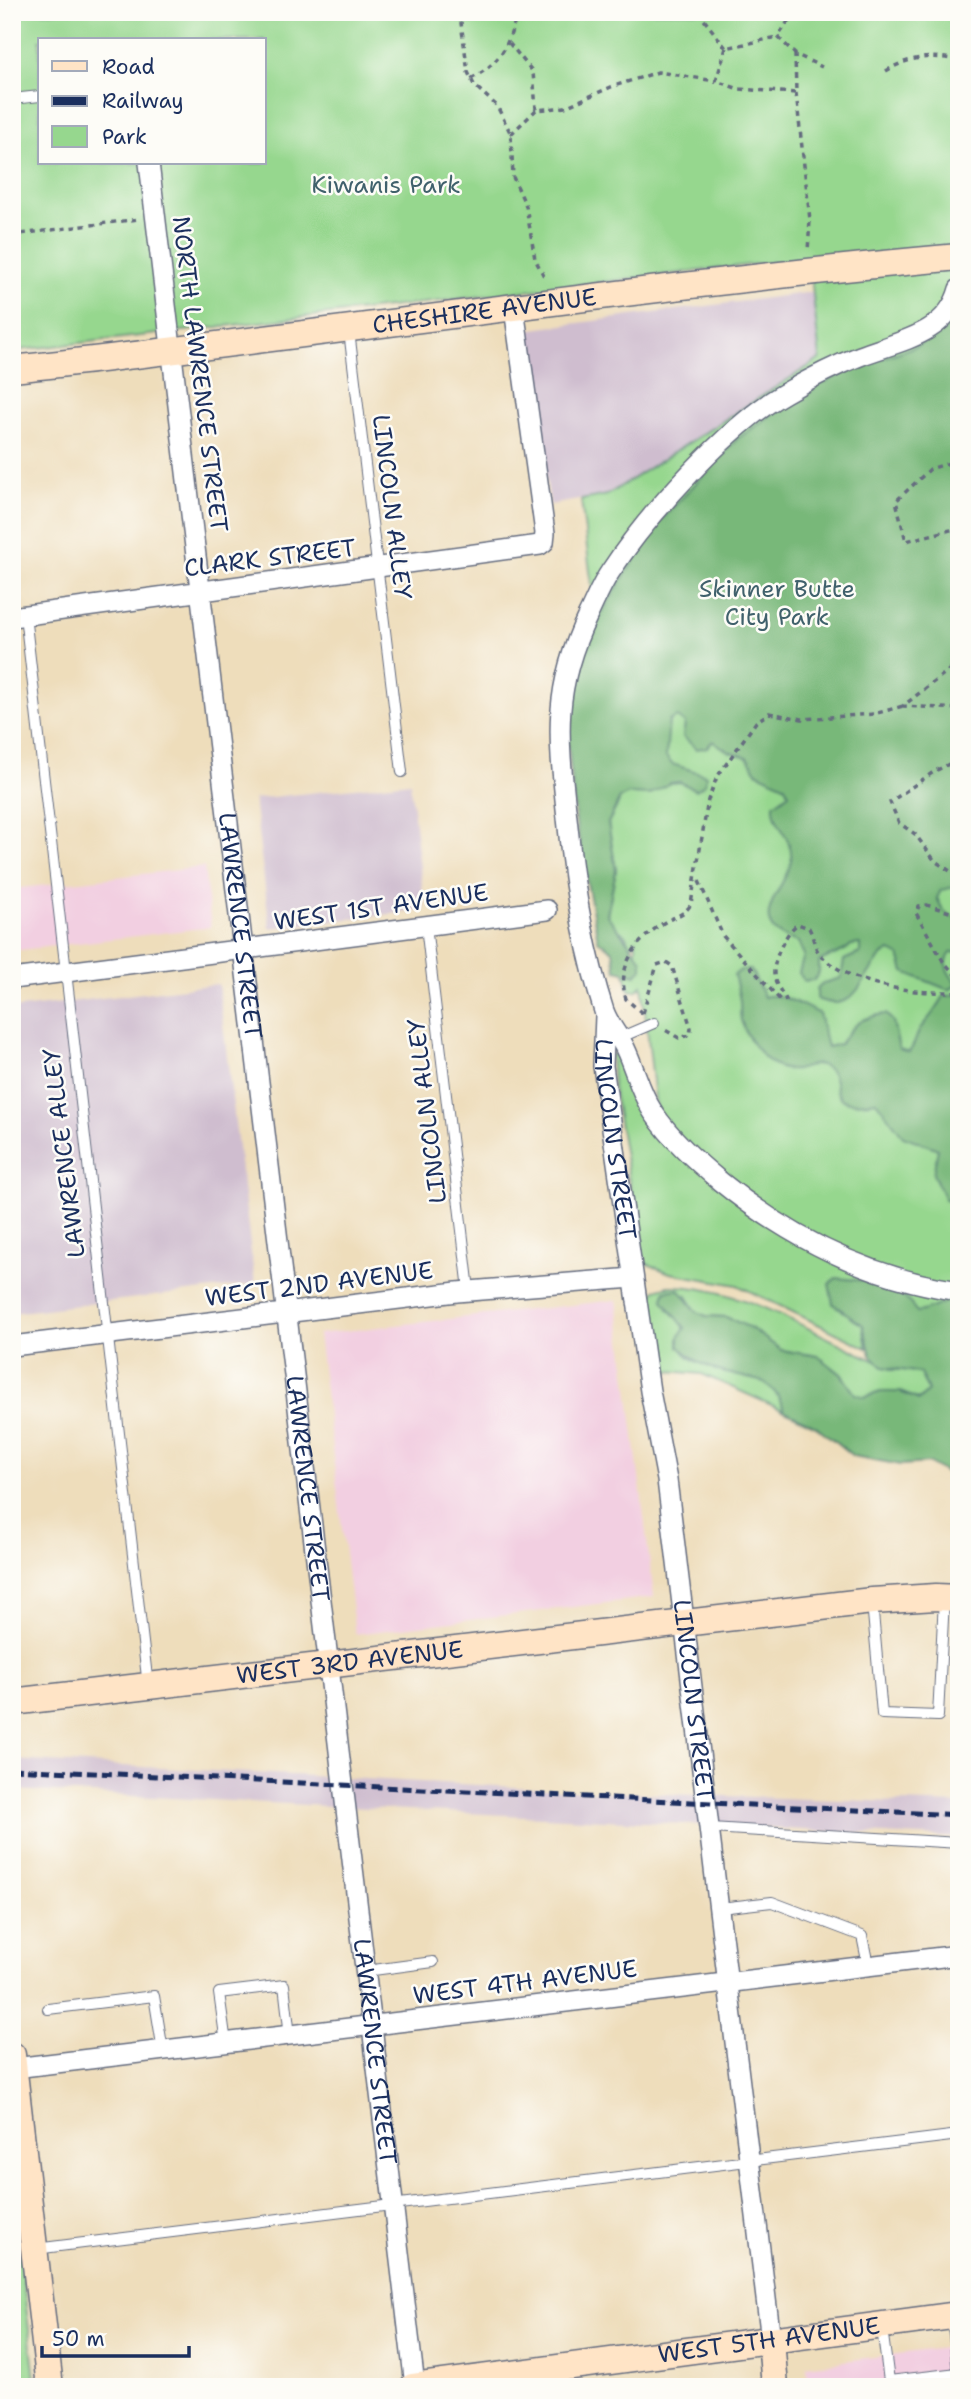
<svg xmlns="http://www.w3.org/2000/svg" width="971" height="2399" font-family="'Shantell Sans',sans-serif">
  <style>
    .built { fill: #f2cfe1 }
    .industrial { fill: #cfbdcf }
    .green { fill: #96d78e; stroke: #588376; stroke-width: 2; fill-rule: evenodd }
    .forest { fill: #78b879; stroke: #4a746c; stroke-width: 2 }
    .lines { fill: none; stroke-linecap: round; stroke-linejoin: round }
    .lane-casing { stroke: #656c7f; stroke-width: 12 }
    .street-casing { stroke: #656c7f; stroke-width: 22 }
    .secondary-casing { stroke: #656c7f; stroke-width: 29 }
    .path { stroke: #656c7f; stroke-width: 3.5; stroke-dasharray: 5 5; stroke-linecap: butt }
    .lane { stroke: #fff; stroke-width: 10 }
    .street { stroke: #fff; stroke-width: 19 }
    .secondary { stroke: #ffe4c6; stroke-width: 26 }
    .rail { stroke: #1b2f5e; stroke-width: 5; stroke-dasharray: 10 5; stroke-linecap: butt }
    .labels { text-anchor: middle; stroke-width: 5; stroke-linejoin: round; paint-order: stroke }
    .park-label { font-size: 24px; fill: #40616c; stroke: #fdfcf7 }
    .street-label { font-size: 24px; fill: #1b2f5e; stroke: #fdfcf7 }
  </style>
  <rect width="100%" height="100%" fill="#fdfcf7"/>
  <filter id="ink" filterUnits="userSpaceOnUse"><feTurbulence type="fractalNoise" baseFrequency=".0143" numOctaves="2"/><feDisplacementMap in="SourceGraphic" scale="14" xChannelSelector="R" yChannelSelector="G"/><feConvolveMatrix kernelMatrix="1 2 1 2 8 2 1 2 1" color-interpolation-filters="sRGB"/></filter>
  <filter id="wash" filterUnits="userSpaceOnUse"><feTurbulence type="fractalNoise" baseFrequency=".00686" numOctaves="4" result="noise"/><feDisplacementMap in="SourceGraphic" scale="28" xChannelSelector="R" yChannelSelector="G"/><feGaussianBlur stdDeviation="1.57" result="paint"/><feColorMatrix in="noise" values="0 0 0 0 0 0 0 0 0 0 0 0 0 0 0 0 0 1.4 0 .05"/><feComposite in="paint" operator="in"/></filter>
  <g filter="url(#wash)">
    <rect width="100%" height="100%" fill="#edb"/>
    <g class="built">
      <polygon points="204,867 211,927 12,951 12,889"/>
      <polygon points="617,1300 654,1597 355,1634 318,1334"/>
      <polygon points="959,2346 959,2387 808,2387 806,2366"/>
    </g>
    <g class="industrial">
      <polygon points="813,292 820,359 607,495 550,505 525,330"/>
      <polygon points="410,782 425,910 270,928 254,799"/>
      <polygon points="218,984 255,1284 12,1313 12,1009"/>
      <polygon points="12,1760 606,1792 959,1804 959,1838 12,1790"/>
    </g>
    <g class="green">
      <path d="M12 12H959V1345L849 1317 863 1325 867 1348 737 1285 670 1273 643 1262 613 1087 611 1055 621 1053 659 1134 642 985 636 991 629 990 625 972 636 975V940L630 948 626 936 611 923 607 915 616 870 608 823 619 802 581 500 607 495 820 359 809 258 12 351ZM40 40H264V163H40Z"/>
      <path d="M669 1286C743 1286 810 1332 876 1361L892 1370H912L920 1373 928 1391 920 1400 900 1392H881L864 1397 855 1394 841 1374 818 1356 781 1350 751 1329 726 1317 706 1316 697 1312 686 1295 667 1308 681 1320 685 1329C660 1366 741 1372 762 1381 774 1387 780 1399 785 1411L702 1374 668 1371 661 1362 650 1299 655 1290Z"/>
      <polygon points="12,2191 36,2387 12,2387"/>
    </g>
    <g class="forest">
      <path d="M959 316V886L941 890 937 898 943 910 959 921V952L951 953C942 966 948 973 957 984L949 990 904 972 899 955 890 951C863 963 862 1018 817 999V989L824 983 841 978 844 960 860 953V944L851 945C842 955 830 954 819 962V972L814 980 804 981 799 973 804 955 798 942C738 926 788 888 791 860 794 837 772 825 774 804L789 793 784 785 758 773 747 757 728 751 713 741 707 747 697 749 683 737 685 723 677 717 669 721 666 757 672 764 706 775 705 784 696 790 680 782 670 783 649 795 629 794 620 798 608 823 616 870 607 915 642 960V969L636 975 616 970 613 951 598 940 576 824 568 742 574 691 588 635 653 529 737 439 804 392 856 367 916 346 951 326Z"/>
      <path d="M741 970H751L764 997C780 991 802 1006 819 1013L827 1047 840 1044C854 1024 861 1017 886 1014L893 1021 899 1049 909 1052C916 1044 916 1033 923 1025 931 1016 938 1007 944 996L959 995V1201L945 1199 933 1174 938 1149 903 1136 876 1101C820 1110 846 1082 827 1068 816 1060 808 1068 796 1070 772 1074 749 1043 742 1023 739 1017 741 1008 740 1001 739 993 736 983 734 975Z"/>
      <path d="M836 1278C873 1282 894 1280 917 1312 931 1311 942 1301 959 1297V1482L930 1463 901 1465 853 1456 816 1426 785 1411 777 1394 764 1382 718 1371 700 1363 679 1347V1337L685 1328 663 1300 665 1291 679 1289 697 1312 706 1316 726 1317 751 1328 781 1350 818 1356 841 1374 855 1394 865 1397 881 1392H900L919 1400 928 1391 920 1373 883 1367 871 1355 863 1325 833 1304 829 1284Z"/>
    </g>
  </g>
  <g filter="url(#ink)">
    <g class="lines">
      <g class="lane-casing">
        <g id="lane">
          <polyline points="12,99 40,96"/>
          <polyline points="349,331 402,772"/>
          <polyline points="25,615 148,1686"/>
          <polyline points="426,926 469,1290"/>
          <polyline points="619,1038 654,1023"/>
          <polyline points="872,1602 882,1714 938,1716 944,1599"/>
          <polyline points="711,1828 959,1843"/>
          <polyline points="720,1908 772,1902 862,1936 868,1965"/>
          <polyline points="366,1971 433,1962"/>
          <polyline points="48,2009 154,1996 163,2051"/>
          <polyline points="226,2043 219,1993 284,1985 290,2036"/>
          <polyline points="35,2249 959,2135"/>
          <polyline points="882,2328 889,2381 958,2373 952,2316"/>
        </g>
      </g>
      <g class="street-casing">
        <g id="street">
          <path id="s1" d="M149 163 415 2386"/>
          <path d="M959 289C947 335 898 341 860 356 834 366 809 379 785 393 728 425 646 517 610 572 601 585 595 601 588 615 550 694 559 743 568 827 574 889 585 952 604 1011 609 1025 619 1036 625 1048 635 1069 640 1092 653 1112 671 1139 696 1161 721 1182 790 1238 869 1278 959 1291"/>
          <polyline points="12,617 540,545 544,542 545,533 514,308"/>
          <polyline points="12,979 547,910"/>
          <path id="s2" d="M605 1016 603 1066 650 1391 667 1480 771 2340"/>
          <polyline points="12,1346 457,1292 633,1278"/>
          <polyline points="14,2068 959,1955"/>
        </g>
      </g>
      <g class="secondary-casing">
        <g id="secondary">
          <path id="s3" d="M12 369C328 335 642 285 959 257"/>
          <path id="s4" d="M12 1702 872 1601 936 1597 959 1598"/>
          <polyline points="12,2055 50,2387"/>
          <polyline points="771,2340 775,2387"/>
          <path id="s5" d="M413 2387 959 2315"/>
        </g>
      </g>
      <g class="path">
        <polyline points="464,12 461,23 468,72 474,85 497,106 511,134 513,177 526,206 535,259 546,280"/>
        <polyline points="698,12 726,48 778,37"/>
        <polyline points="794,12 778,37 795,54 822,67"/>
        <polyline points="509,43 533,72 536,109"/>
        <polyline points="726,48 716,81 739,89 796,93 795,54"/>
        <path d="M886 71C911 56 930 55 959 60"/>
        <path d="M471 79C504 60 507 46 518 12"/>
        <polyline points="796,93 810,220 808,251"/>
        <polyline points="511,134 536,110 565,107 611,87 658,72 716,81"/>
        <polyline points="12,235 139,219"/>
        <polyline points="959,460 930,469 896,501 906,541 959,528"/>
        <polyline points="959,662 903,706 959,709"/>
        <polyline points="959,759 935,771 890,802 899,823 915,834 935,861 959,877"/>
        <path d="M699 881 723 936 781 1001 786 1000C782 991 774 985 774 974 773 960 786 931 798 924L809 928C813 935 814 947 819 953 845 985 920 996 959 991"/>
        <polyline points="959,915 927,905 919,906 916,913 943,961 959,979"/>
        <path d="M642 1013 626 999C616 966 637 939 665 922 675 916 685 915 691 904L708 800 717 777 756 722 769 713 802 719 874 714 903 706"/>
        <polyline points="643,1013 657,965 666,962 672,966 691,1028 690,1035 679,1038 665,1030"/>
        <polyline points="12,2386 12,2387"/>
      </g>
      <use href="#lane" class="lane"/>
      <use href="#street" class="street"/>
      <use href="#secondary" class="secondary"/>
      <polyline class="rail" points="12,1769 959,1815"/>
    </g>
  </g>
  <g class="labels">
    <g class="park-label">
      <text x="386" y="193">Kiwanis Park</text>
      <text x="777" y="597">Skinner Butte<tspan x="777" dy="28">City Park</tspan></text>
    </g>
    <g class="street-label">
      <text dy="8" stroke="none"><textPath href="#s3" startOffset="476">CHESHIRE AVENUE</textPath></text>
      <text transform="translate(200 374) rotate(83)" y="8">NORTH LAWRENCE STREET</text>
      <text transform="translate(392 507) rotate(83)" y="8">LINCOLN ALLEY</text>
      <text transform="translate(270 558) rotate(-7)" y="8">CLARK STREET</text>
      <text transform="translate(381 907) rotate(-8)" y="8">WEST 1ST AVENUE</text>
      <text dy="8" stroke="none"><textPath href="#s1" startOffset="768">LAWRENCE STREET</textPath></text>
      <text transform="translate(427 1111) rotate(-97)" y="8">LINCOLN ALLEY</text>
      <text dy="8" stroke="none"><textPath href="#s2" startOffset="124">LINCOLN STREET</textPath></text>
      <text transform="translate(64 1153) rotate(-97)" y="8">LAWRENCE ALLEY</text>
      <text transform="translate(319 1284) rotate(-7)" y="8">WEST 2ND AVENUE</text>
      <text dy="8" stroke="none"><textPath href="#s1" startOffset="1335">LAWRENCE STREET</textPath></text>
      <text dy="8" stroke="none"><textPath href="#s4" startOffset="340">WEST 3RD AVENUE</textPath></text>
      <text dy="8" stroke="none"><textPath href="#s2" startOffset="691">LINCOLN STREET</textPath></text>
      <text transform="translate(525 1982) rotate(-7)" y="8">WEST 4TH AVENUE</text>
      <text dy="8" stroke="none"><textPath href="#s1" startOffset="1902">LAWRENCE STREET</textPath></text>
      <text dy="8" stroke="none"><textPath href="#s5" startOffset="359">WEST 5TH AVENUE</textPath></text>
    </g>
  </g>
  <rect width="971" height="2399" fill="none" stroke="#fdfcf7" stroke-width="42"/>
  <rect x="38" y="38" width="228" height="126" fill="#fdfcf7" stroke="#a3aaba" stroke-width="2"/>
  <rect x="52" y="61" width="35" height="10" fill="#ffe4c6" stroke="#a3aaba" stroke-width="2"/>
  <text x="102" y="74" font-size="21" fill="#1b2f5e">Road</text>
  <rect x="52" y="96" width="35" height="10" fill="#1b2f5e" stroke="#a3aaba" stroke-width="2"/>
  <text x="102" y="108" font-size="21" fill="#1b2f5e">Railway</text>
  <rect x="52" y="126" width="35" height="21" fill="#96d78e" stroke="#a3aaba" stroke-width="2"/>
  <text x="102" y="144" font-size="21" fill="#1b2f5e">Park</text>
  <path d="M42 2346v10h147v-10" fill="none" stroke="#1b2f5e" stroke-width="3.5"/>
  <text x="52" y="2346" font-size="21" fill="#1b2f5e" stroke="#fdfcf7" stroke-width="5" paint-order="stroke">50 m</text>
</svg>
